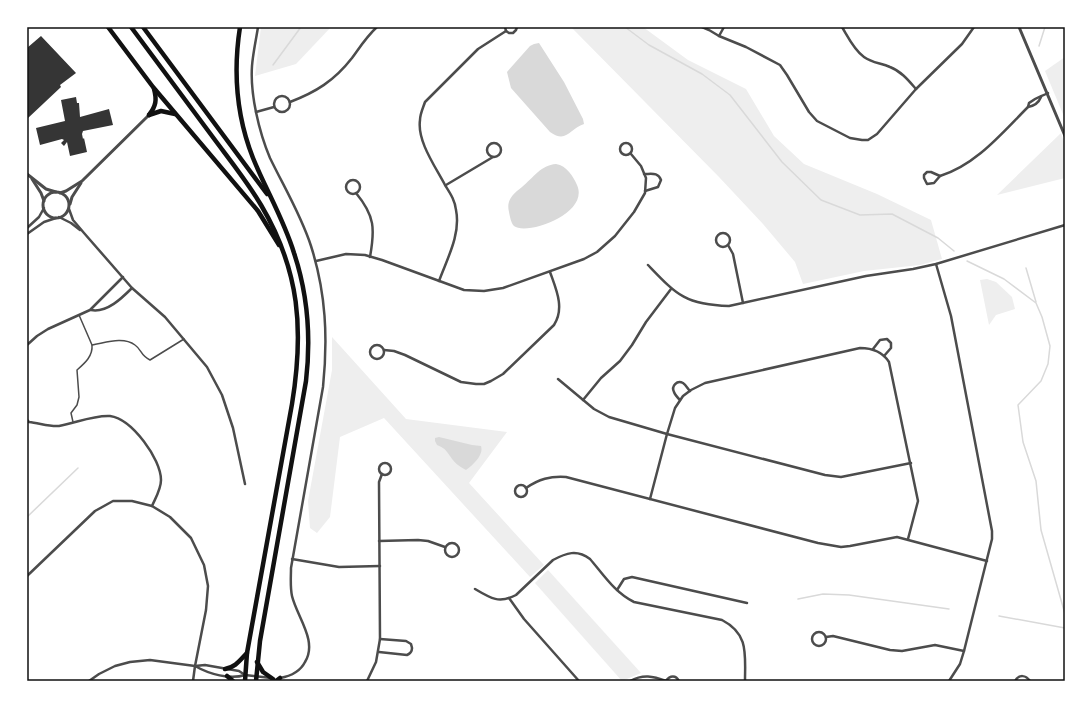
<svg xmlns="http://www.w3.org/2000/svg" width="1092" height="708" font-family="'PT Sans Narrow',sans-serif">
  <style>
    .green { fill: #eee }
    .water { fill: #d9d9d9 }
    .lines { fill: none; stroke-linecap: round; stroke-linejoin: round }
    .stream { stroke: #d9d9d9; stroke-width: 1.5 }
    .building { fill: #353535 }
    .service { stroke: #4c4c4c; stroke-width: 1.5 }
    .minor { stroke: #4c4c4c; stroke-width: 2.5 }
    .tertiary { stroke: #4c4c4c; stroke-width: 3 }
    .trunk { stroke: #111; stroke-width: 4.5 }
    .neatline { fill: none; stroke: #111; stroke-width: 1.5 }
  </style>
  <rect width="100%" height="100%" fill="#fff"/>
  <g class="green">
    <polygon points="261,27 331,27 296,64 255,76"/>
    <polygon points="571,27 643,27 688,60 746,89 774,136 804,164 877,194 931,220 942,259 920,265 864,271 803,284 795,262 763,224 719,177"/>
    <polygon points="1065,57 1065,119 1045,71"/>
    <polygon points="1061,133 1065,145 1065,178 997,195"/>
    <polygon points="987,279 996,282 1012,297 1015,309 996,315 989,325 980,280"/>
    <polygon points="332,337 406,419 507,432 469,483 544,565 530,577 384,418 340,437 330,517 317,533 310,528 308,501 332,370"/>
    <polygon points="548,570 641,673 622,681 535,583"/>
  </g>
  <g class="water">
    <path d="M539 43 564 82 583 119 584 124C570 128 567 144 550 132L511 88 507 72 530 46 534 44Z"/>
    <path d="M556 164C567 166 573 176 577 185 590 214 526 236 514 226 511 223 510 217 509 212 506 200 513 194 522 187 533 178 541 165 556 164Z"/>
    <path d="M439 437 472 445 481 446C484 455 473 465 466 470 463 468 460 467 458 465 448 457 450 450 437 445L435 441V438Z"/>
  </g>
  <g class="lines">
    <g class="stream">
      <polyline points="625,27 649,45 702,74 730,95 782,162 821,200 860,215 892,214 938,238 954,251"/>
      <polyline points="1039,46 1045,27"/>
      <polyline points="273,65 301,27"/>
      <polyline points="967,261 1004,279 1036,303 1042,317 1050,346 1048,364 1041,381 1018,405 1023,442 1036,481 1041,530 1065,614"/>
      <polyline points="1026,268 1036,302"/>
      <polyline points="27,517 78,468"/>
      <polyline points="798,599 823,594 849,595 949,609"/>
      <polyline points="999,616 1065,628"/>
    </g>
  </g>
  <g class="building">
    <polygon points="41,36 76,73 60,85 61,87 27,119 27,48"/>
    <polygon points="76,97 77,103 79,103 80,117 109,109 113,125 83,131 82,134 83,139 84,138 87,152 70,156 67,142 64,146 61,143 64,140 62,139 40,145 36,128 65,121 61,100"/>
  </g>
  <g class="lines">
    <g class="service">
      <path d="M92 345C105 343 123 336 135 345 142 350 140 355 150 360L184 339"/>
      <path d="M73 422 71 413 77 405 79 397 77 370C85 363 93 356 92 345L79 315"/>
    </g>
    <g class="minor">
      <path d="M258 27C256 40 253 53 252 66 250 94 259 132 270 158 284 187 301 215 311 246 326 293 328 338 323 387L291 568C291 577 290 587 292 596 297 617 318 641 305 662 300 672 291 676 280 678"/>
      <polyline points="505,27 506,31"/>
      <polyline points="702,27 709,30 719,36 746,47 780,65 787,75 809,112 817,121 850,138 862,140 868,140 877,134 916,89 962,44 974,27"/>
      <path d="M842 27C848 37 854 50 864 57 872 63 881 63 890 67 901 71 909 81 916 89"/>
      <polyline points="506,31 509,33 513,33 516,30 517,27"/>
      <polyline points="719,36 724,27"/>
      <circle cx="282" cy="104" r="8"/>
      <path d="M290 102C316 92 334 81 352 58 360 47 367 36 377 27"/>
      <path d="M1028 107 1029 103C1036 97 1040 97 1048 93"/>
      <polyline points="256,112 274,107"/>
      <circle cx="626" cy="149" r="6"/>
      <circle cx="494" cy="150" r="7"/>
      <polygon points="927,172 931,172 940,176 934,183 927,184 924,178 924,175"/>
      <path d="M644 174C652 174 658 172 661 180L658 187 645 191"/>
      <path d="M940 176C976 165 1002 133 1028 107 1034 106 1039 102 1041 97"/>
      <circle cx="353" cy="187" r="7"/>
      <polyline points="446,185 493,157"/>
      <path d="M356 193C375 216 375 229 370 257"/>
      <polyline points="69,209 73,220 84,233 132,288 165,317 207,367 222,395 233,428 245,484"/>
      <polyline points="59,217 71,223 80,230"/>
      <polyline points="27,228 39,217 44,208"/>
      <circle cx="723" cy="240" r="7"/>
      <polyline points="27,234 44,222 56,218"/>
      <polyline points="728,245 733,254 743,303"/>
      <polyline points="316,261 346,254 365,255 382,260 464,290 484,291 503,288 584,259 597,252 615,236 634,212 645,193 646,178 641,166 631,154"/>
      <polyline points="936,264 951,316 992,531 992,539 964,651 960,664 949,681"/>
      <path d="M648 265C676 294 685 305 729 306L866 276 913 269 936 264 1065 225"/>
      <path d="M439 281C447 259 461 234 456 210 455 200 450 193 445 185 435 166 417 141 420 120 420 114 423 108 425 102L478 49 506 31"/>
      <path d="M91 310C107 313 122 298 132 288"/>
      <polyline points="27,345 37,336 48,329 90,310 123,277"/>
      <circle cx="377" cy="352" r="7"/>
      <polyline points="873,349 880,340 887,339 891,343 891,348 884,356"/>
      <path d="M384 350 394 351 405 355 461 382 476 384H484L491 381 503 374 554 325C565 308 556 289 550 272"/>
      <polyline points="558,379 594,409 609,417 667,434 825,475 841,477 911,463"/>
      <polyline points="583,400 601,378 620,361 632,345 646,322 671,289"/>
      <path d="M680 400C678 398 675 395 674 392 671 386 677 380 683 383 686 385 688 389 690 391"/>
      <path d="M27 420 29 422C39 423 50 427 59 426 76 423 93 415 110 416 132 419 161 459 161 480 161 489 156 497 152 506"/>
      <circle cx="385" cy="469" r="6"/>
      <circle cx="521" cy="491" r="6"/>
      <path d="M526 488C539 479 550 476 566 477L818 543 841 547 850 546 897 537 987 561"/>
      <path d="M650 499 667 434 675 408 683 396 691 390 705 383 860 348C872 348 882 351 889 362L918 501 908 539"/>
      <polyline points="379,541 418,540 428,541 445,547"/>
      <circle cx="452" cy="550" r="7"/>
      <polyline points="292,559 339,567 380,566"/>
      <polyline points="27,576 95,511 113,501 132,501 152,506 170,517 191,538 204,565 208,586 206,610 195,666 193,681"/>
      <path d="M475 589C490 598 499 604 516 595L553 560C566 553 577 549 590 559 603 574 615 593 634 602L722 620C749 634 745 654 745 681"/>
      <polyline points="617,590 624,579 632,577 747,603"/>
      <polyline points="509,598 524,619 579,681"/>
      <circle cx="819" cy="639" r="7"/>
      <polyline points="826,637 833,636 890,650 902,651 935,645 964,651"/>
      <path d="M379 652 407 655C412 653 413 649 411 644L406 641 380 639"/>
      <path d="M195 666C209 674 230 680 245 675"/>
      <polyline points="89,681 99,674 115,666 130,662 150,660 195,666 205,665 239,671 245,675 271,678"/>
      <polyline points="367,681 376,662 380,639 379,482 382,474"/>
      <path d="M630 681C643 674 653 676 666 681"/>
      <path d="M666 681C670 675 676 675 679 681"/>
      <path d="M1015 681C1019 674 1026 675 1030 681"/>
    </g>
    <g class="tertiary">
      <polyline points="1019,27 1065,136"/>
      <polyline points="27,174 46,189 56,192"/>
      <polyline points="32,179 41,193 44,201"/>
      <circle cx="56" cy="205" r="13"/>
      <polyline points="60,193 66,191 82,181 149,115"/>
      <polyline points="70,204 72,197 81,183"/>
    </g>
    <g class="trunk">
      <polyline points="108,27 153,87 258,211 279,245"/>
      <path d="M131 27C158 63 185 100 212 136 229 159 247 181 261 205 300 271 304 330 292 404L247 653 245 681"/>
      <polyline points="143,27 267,194"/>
      <path d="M240 27C233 72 236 115 253 158 266 190 284 220 294 253 308 295 311 338 306 381L260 641 256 681"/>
      <path d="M149 115C156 106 157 100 154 89"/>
      <polyline points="149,115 161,111 175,114"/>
      <polyline points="257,662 263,672 273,679"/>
      <path d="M225 669C236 667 240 660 247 653"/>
      <polyline points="227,676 233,681"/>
      <polyline points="276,681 280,678"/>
    </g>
  </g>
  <rect width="1092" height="708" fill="none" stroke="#ffffff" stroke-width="56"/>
  <rect x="28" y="28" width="1036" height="652" class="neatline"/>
</svg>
